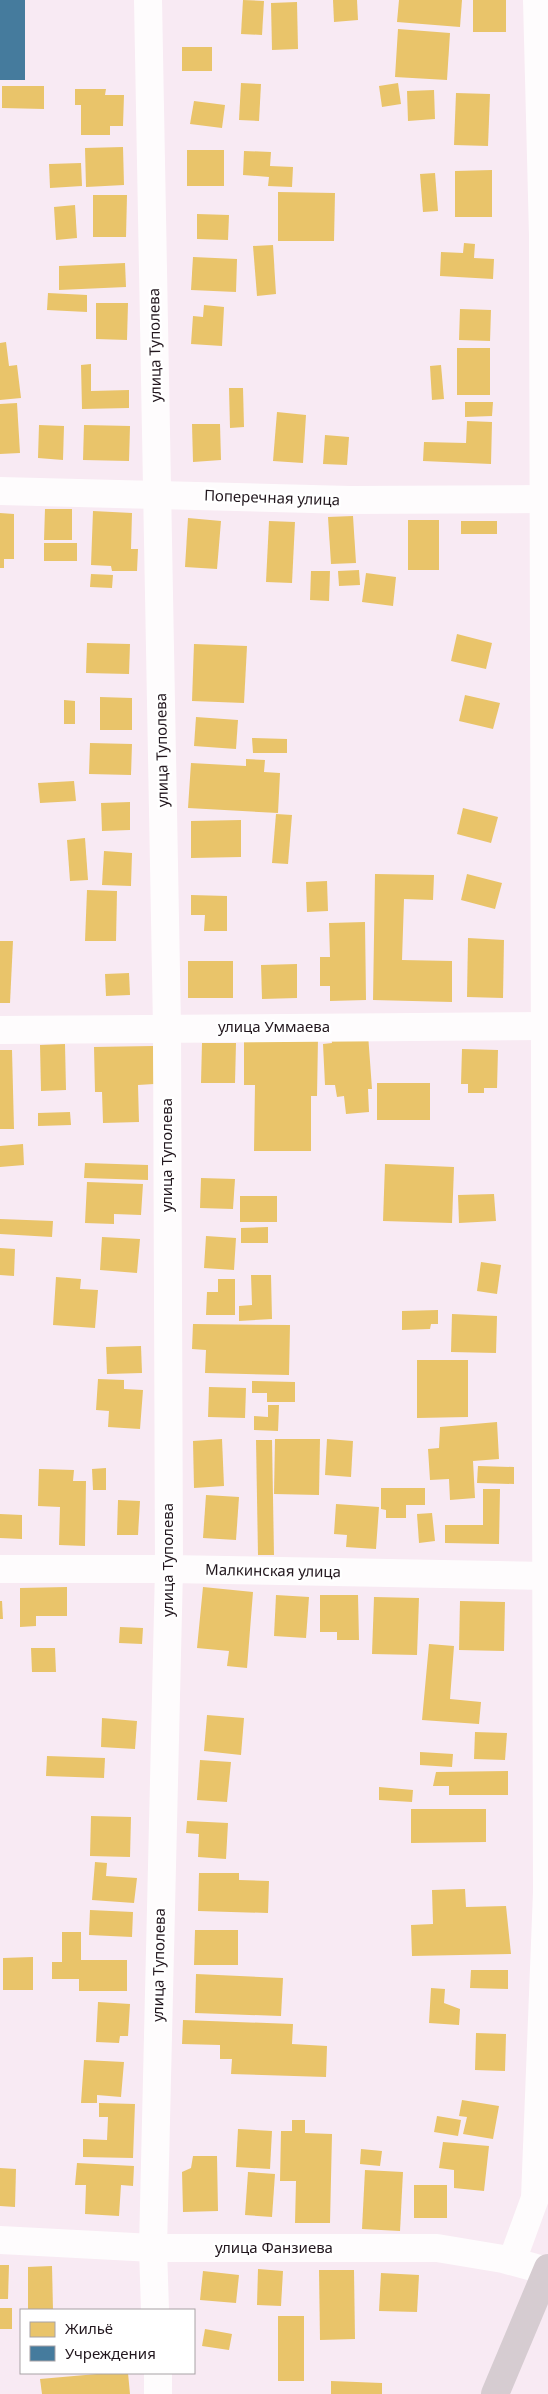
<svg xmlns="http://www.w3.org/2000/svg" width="548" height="2394" font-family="'Noto Sans',sans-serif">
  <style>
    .homes { fill: #e9c46a }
    .public { fill: #457b9d }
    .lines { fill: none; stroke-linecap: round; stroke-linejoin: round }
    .minor { stroke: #fefcfd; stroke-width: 28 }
    .major { stroke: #d6ccd1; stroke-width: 28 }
    .labels { text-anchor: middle; stroke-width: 5; stroke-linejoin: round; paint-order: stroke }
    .street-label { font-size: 15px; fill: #22171e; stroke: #fff }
  </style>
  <rect width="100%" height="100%" fill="#f8eaf3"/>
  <g class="homes">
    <polygon points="243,0 264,1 262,35 241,34"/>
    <polygon points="333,0 357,0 358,20 334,22"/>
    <polygon points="399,0 462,0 460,27 397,22"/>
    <rect x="473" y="0" width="33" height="32"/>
    <polygon points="297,2 298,49 272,50 271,3"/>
    <polygon points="398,29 450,33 447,80 395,77"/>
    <rect x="182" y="47" width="30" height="24"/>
    <polygon points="241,83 261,84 259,121 239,120"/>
    <polygon points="398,83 401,104 382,107 379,86"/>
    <polygon points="2,86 44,86 44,109 2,108"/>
    <polygon points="75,89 106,89 105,95 124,95 123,126 110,126 110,135 81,135 81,105 75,105"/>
    <polygon points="434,90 435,119 408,121 407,91"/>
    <polygon points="456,93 490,94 488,146 454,145"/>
    <polygon points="194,101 225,105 222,128 190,124"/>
    <polygon points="123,147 124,185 86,187 85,148"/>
    <rect x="187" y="150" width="37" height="36"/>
    <polygon points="244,151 271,152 270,166 293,167 292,187 268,186 269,177 243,175"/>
    <polygon points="81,163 82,186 50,188 49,164"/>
    <polygon points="492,170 492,217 455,217 455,171"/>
    <polygon points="435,173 438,211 423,212 420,174"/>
    <polygon points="278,192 335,193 334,241 278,241"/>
    <polygon points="93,195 127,195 126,237 93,237"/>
    <polygon points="75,205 77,238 56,240 54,207"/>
    <polygon points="197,214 229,215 228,240 197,239"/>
    <polygon points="464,243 475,244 474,258 494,259 493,279 440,276 441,252 463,253"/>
    <polygon points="273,245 276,294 257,296 253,246"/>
    <polygon points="193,257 237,259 236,292 191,290"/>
    <polygon points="125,263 126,287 59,290 59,266"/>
    <polygon points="48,293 87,295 87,312 47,310"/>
    <polygon points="96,303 128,303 127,340 96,339"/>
    <polygon points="204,305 224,307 222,346 191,344 193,316 203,317"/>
    <polygon points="460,309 491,310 490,341 459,340"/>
    <polygon points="6,342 9,366 17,365 21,398 0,400 0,343"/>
    <rect x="457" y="348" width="33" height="47"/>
    <polygon points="91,364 91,391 129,390 129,408 82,409 81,365"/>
    <polygon points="441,365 444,399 432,400 430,366"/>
    <polygon points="229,388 243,388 244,427 230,428"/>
    <polygon points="465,402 493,402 492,416 465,417"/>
    <polygon points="17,403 20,453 0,454 0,404"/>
    <polygon points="277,412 306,415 303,463 273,461"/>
    <polygon points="467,421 492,422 491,464 423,461 424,442 466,443"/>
    <polygon points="192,424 220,424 221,460 193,462"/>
    <polygon points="39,425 64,426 63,460 38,458"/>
    <polygon points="84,425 130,426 129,461 83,460"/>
    <polygon points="325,435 349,437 347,465 323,464"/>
    <polygon points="45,509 72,509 72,540 44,540"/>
    <polygon points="93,511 132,513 131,549 138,549 137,571 112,571 111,566 91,565"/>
    <polygon points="0,513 14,514 14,559 4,559 4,568 0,568"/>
    <polygon points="353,516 356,563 331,564 328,517"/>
    <polygon points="188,518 221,521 217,569 185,567"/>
    <rect x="408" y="520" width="31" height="50"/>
    <polygon points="269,521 295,522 292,583 266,582"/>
    <rect x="461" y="521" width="36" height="13"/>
    <rect x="44" y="543" width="33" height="18"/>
    <polygon points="359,570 360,585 339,586 338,571"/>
    <polygon points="311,571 330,571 329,601 310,600"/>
    <polygon points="366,573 396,577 393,606 362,602"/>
    <polygon points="91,574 113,575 112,588 90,587"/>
    <polygon points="457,634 492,643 486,669 451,661"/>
    <polygon points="87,643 130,644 129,674 86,673"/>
    <polygon points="194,644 247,646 244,703 192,701"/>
    <polygon points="465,695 500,703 493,729 459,721"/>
    <polygon points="100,697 132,698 132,730 100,730"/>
    <polygon points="64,700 75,701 75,724 64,724"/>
    <polygon points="196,717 238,720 236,749 194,746"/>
    <polygon points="252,738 287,739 287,753 253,753"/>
    <polygon points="90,743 132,744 131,775 89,774"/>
    <polygon points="246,759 265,760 264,772 280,773 278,813 188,808 191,763 246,766"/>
    <polygon points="74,781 76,801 40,803 38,783"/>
    <polygon points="130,802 130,830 102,831 101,803"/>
    <polygon points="463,808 498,817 491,843 457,834"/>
    <polygon points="276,814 292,815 288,864 272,863"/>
    <polygon points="241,820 241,857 191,858 191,821"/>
    <polygon points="85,838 88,880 70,881 67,840"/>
    <polygon points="104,851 132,853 131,886 102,885"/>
    <polygon points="375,874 434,875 433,900 404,899 402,960 452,961 452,1002 373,1000"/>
    <polygon points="467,874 502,883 495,909 461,900"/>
    <polygon points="327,881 328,911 307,912 306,882"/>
    <polygon points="87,890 117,891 116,941 85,941"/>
    <polygon points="191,895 227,896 227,931 204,931 205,915 191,915"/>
    <polygon points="365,922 366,1000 330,1001 330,986 320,986 320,957 330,957 329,923"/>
    <polygon points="468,938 504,940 503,998 467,997"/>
    <polygon points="0,941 13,941 10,1003 0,1003"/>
    <rect x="188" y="961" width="45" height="37"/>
    <polygon points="297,964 297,998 262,999 261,965"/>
    <polygon points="129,973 130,995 106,996 105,974"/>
    <polygon points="368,1034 372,1089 368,1089 369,1112 346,1114 344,1096 337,1097 335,1085 325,1085 323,1044 332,1043 331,1037"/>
    <polygon points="244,1037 318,1038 317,1096 311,1096 311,1151 254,1151 255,1085 244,1085"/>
    <polygon points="202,1043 236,1043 235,1083 201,1083"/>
    <polygon points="65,1044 66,1090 41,1091 40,1045"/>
    <polygon points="153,1046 154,1084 138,1085 139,1122 103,1123 102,1092 95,1092 94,1047"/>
    <polygon points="462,1049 498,1050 497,1088 484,1088 484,1093 468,1093 468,1084 461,1084"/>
    <polygon points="0,1050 12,1050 14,1129 0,1129"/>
    <rect x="377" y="1083" width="53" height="37"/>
    <polygon points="70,1112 71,1125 38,1126 38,1113"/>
    <polygon points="23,1144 24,1165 0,1167 0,1146"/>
    <polygon points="85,1163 148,1165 148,1180 84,1178"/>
    <polygon points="385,1164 454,1167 452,1223 383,1221"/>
    <polygon points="201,1178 235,1179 233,1209 200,1208"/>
    <polygon points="87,1182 143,1184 141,1215 114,1214 114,1224 85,1223"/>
    <polygon points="494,1194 496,1221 459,1223 458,1195"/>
    <rect x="240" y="1196" width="37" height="26"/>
    <polygon points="0,1219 53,1221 52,1237 0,1234"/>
    <polygon points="268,1227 268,1243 241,1243 241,1228"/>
    <polygon points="206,1236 236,1238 234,1270 204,1268"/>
    <polygon points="102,1237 140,1239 137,1273 100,1270"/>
    <polygon points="0,1248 15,1249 14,1276 0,1275"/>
    <polygon points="481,1262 501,1265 497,1294 477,1291"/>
    <polygon points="251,1275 271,1275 272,1319 239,1321 239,1306 252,1305"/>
    <polygon points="56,1277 81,1279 80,1289 98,1290 95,1328 53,1325"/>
    <polygon points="218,1279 235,1279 235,1315 206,1315 207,1292 218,1292"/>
    <polygon points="438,1310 438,1324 431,1324 430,1329 402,1330 402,1311"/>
    <polygon points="452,1314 497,1316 496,1353 451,1352"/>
    <polygon points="193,1324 290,1325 289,1375 205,1373 206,1350 192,1349"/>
    <polygon points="141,1346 142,1373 107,1374 106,1347"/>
    <polygon points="417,1360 468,1360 468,1417 417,1418"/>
    <polygon points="98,1379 124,1380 124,1389 143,1390 140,1429 108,1427 109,1411 96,1410"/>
    <polygon points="252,1381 295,1382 295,1402 267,1402 267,1393 252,1393"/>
    <polygon points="209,1387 246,1388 245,1418 208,1417"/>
    <polygon points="268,1405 279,1405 278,1431 254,1430 254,1416 268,1417"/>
    <polygon points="497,1422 499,1459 473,1461 475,1498 450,1500 449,1479 430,1480 428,1449 439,1448 440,1427"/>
    <polygon points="222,1439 224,1486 194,1488 193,1441"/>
    <polygon points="275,1439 320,1439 319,1495 274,1494"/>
    <polygon points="327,1439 353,1441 351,1477 325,1475"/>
    <polygon points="256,1440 272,1440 274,1555 258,1555"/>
    <polygon points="478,1466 514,1467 514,1484 477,1483"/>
    <polygon points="106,1468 106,1490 93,1490 92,1469"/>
    <polygon points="39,1469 74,1470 73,1481 86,1481 85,1546 59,1545 60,1507 38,1506"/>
    <polygon points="381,1488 425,1488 425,1505 406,1505 406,1518 386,1518 386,1510 381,1509"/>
    <polygon points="483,1489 500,1489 499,1544 445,1543 445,1525 483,1525"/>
    <polygon points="206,1495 239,1497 236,1540 203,1538"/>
    <polygon points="118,1500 140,1501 138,1535 117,1535"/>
    <polygon points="336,1504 379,1507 376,1549 346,1547 347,1535 334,1534"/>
    <polygon points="432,1513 435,1541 419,1543 417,1514"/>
    <polygon points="0,1514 22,1515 22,1539 0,1538"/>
    <polygon points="67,1587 67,1616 36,1616 36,1626 20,1627 20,1588"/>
    <polygon points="203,1587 253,1592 247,1668 227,1666 229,1651 197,1648"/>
    <polygon points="276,1595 309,1597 306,1638 274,1636"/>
    <polygon points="320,1595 358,1595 359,1640 337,1640 337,1632 320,1632"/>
    <polygon points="374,1597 419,1598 417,1655 372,1654"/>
    <polygon points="0,1601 2,1601 3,1619 0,1619"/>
    <polygon points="460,1601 505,1602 504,1651 459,1650"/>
    <polygon points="120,1627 143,1628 142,1644 119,1643"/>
    <polygon points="429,1644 454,1646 450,1699 481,1702 479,1724 422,1720"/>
    <polygon points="31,1648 55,1648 56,1672 32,1672"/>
    <polygon points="207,1715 244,1718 241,1755 204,1751"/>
    <polygon points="102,1718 137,1721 135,1749 101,1747"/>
    <polygon points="475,1732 507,1733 505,1760 474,1759"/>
    <polygon points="420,1752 453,1754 452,1767 420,1765"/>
    <polygon points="47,1756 105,1758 104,1778 46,1776"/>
    <polygon points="200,1760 231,1762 227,1802 197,1800"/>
    <polygon points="508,1771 508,1795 449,1795 449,1786 433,1786 436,1772"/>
    <polygon points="379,1787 413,1790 412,1802 379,1800"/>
    <polygon points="411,1809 486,1809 486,1842 411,1843"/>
    <polygon points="91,1816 131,1817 130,1857 90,1856"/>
    <polygon points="187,1821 228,1823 226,1859 198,1857 199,1834 186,1833"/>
    <polygon points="95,1862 107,1863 106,1876 137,1878 134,1903 92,1900"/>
    <polygon points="199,1873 239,1873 239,1880 269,1881 268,1913 198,1911"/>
    <polygon points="465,1889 466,1907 506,1906 511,1954 412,1956 411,1925 433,1924 432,1890"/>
    <polygon points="90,1910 133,1912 132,1937 89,1935"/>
    <polygon points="195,1930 238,1930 238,1965 194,1965"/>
    <polygon points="62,1932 81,1932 81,1960 127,1960 127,1991 79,1991 79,1979 52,1979 52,1962 62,1962"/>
    <polygon points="33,1957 33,1990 3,1990 3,1958"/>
    <polygon points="471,1970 508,1970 508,1989 470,1988"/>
    <polygon points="196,1974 283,1978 281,2016 195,2013"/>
    <polygon points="431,1988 445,1989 444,2003 460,2009 459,2025 429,2023"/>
    <polygon points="98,2002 130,2004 128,2036 120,2036 119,2043 96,2042"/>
    <polygon points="183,2020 293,2024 292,2044 327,2046 326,2077 231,2074 232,2059 220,2059 220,2045 182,2044"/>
    <polygon points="476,2033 506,2034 505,2071 475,2070"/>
    <polygon points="84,2060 124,2062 121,2097 97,2095 97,2103 81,2103"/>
    <polygon points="462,2100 499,2106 493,2139 463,2134 467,2117 459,2116"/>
    <polygon points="99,2103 135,2104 133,2158 83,2157 83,2139 107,2140 108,2117 99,2117"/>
    <polygon points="437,2116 461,2120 458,2136 434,2132"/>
    <polygon points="292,2120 305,2120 305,2133 332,2134 330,2223 295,2223 296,2181 280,2181 281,2131 292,2131"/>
    <polygon points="238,2129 272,2131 270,2169 236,2167"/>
    <polygon points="443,2142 489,2146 484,2191 454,2188 454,2170 439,2168"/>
    <polygon points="361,2149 382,2151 380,2166 360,2164"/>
    <polygon points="193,2156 217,2156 218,2211 183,2212 182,2172 191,2168"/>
    <polygon points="77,2163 134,2166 133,2186 121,2185 119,2216 85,2214 86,2185 75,2185"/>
    <polygon points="0,2168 16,2169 15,2207 0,2206"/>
    <polygon points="365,2170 403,2172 400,2231 362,2229"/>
    <polygon points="248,2172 275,2174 272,2217 245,2215"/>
    <rect x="414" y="2185" width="33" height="33"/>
    <polygon points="0,2265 9,2265 8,2299 0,2299"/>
    <polygon points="52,2266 53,2310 28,2310 28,2267"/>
    <polygon points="258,2269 283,2271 281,2306 257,2305"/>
    <polygon points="319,2270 354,2270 355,2339 320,2340"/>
    <polygon points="203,2271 239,2275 236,2303 200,2300"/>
    <polygon points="381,2273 419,2275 417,2312 379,2311"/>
    <rect x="0" y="2308" width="12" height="21"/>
    <rect x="278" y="2316" width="26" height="65"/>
    <polygon points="205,2329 232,2334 229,2350 202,2346"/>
    <polygon points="108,2373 128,2373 130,2394 42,2394 40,2379"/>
    <polygon points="331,2381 382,2383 382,2394 331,2394"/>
  </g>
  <rect class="public" x="0" y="0" width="25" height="80"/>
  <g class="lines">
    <g class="minor">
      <polyline points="148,0 167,1027 169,1569 153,2248 155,2310"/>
      <polyline points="0,491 350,500 543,499"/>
      <polyline points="0,1030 548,1026"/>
      <polyline points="0,1569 169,1569 546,1576"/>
      <polyline points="0,2240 153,2248 437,2248 503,2259 547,2271"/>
      <polyline points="512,2261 535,2198 547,1892 543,236 537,0"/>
      <polyline points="158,2373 158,2394"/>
    </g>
    <polyline class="major" points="495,2394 548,2268"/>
  </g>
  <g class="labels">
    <g class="street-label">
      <text transform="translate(155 345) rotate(-91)" y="5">улица Туполева</text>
      <text transform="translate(272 498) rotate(2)" y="5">Поперечная улица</text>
      <text transform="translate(162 750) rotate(-91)" y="5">улица Туполева</text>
      <text x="274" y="1032">улица Уммаева</text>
      <text transform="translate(167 1155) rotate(-90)" y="5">улица Туполева</text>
      <text transform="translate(168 1560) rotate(-90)" y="5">улица Туполева</text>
      <text transform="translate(273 1571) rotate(1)" y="5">Малкинская улица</text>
      <text transform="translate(159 1965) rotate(-89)" y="5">улица Туполева</text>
      <text x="274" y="2253">улица Фанзиева</text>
    </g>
  </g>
  <rect x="20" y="2309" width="175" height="65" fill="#ffffff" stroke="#a7a2a5"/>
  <rect x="30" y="2322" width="25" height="15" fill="#e9c46a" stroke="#a7a2a5"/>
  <text x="65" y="2334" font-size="15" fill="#22171e">Жильё</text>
  <rect x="30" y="2346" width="25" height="15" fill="#457b9d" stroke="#a7a2a5"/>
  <text x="65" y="2359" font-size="15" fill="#22171e">Учреждения</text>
</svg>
